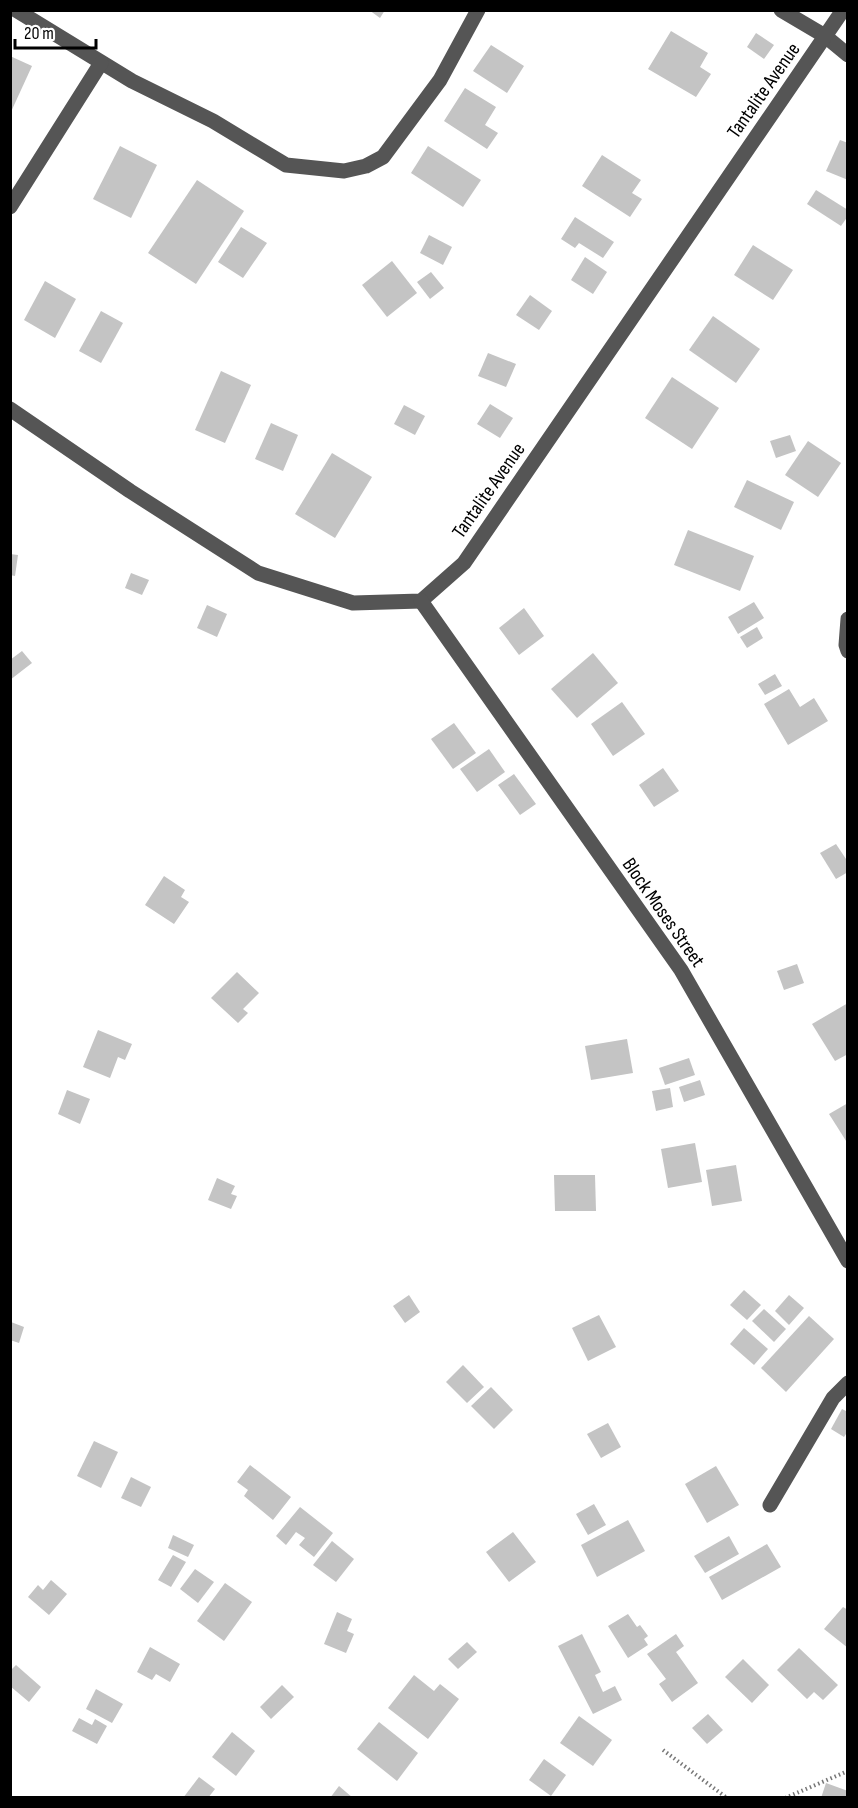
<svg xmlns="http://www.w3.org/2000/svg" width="858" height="1808" font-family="'Sofia Sans Condensed',sans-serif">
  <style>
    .building { fill: #c4c4c4 }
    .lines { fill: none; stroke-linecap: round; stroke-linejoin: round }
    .path { stroke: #777; stroke-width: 4; stroke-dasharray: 1.5 3; stroke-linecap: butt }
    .minor { stroke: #555; stroke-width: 15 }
    .labels { text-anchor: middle; stroke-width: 4.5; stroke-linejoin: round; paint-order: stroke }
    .street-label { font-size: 20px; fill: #000; stroke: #fff }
  </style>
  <rect width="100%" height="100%" fill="#fff"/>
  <g class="building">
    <polygon points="369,10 385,10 380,18"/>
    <polygon points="671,31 708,53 700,67 711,74 696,97 648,69"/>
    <polygon points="756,33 774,45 764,59 747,47"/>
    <polygon points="491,45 524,66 507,93 473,71"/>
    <polygon points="10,56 32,66 10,114"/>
    <polygon points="465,88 496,107 485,125 498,133 487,149 444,121"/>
    <polygon points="840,140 848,143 848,180 826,171"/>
    <polygon points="120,146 157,165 131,218 93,199"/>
    <polygon points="428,146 481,180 463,207 411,173"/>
    <polygon points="602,155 641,180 632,193 642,199 630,217 582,186"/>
    <polygon points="197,180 244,211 196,284 148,253"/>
    <polygon points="816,190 848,210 848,216 841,226 807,204"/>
    <polygon points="575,217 614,242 603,258 579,243 575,248 561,239"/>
    <polygon points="241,227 267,243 243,278 218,262"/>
    <polygon points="429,235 452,247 443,265 420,253"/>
    <polygon points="753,245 793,270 773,300 734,275"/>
    <polygon points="585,257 607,272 593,294 571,280"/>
    <polygon points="392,261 417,293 387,317 362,285"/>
    <polygon points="431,272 444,288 430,299 417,282"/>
    <polygon points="45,281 76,299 55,338 24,320"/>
    <polygon points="530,295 552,311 539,330 516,315"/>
    <polygon points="101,311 123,323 101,363 79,351"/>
    <polygon points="713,316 760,349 736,383 689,350"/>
    <polygon points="488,353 516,364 506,387 478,376"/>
    <polygon points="221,371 251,385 225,443 195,430"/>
    <polygon points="672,377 719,408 692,449 645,418"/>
    <polygon points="490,404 513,418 500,438 477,424"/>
    <polygon points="404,405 425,416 415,435 394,424"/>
    <polygon points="271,423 298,435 283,471 255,459"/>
    <polygon points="790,435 796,451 776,458 770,441"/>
    <polygon points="808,441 841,463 818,497 785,475"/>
    <polygon points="332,453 372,477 335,538 295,514"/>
    <polygon points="747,480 794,502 781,530 734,507"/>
    <polygon points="688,530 754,556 740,591 674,565"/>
    <polygon points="10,554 18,555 15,576 10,575"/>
    <polygon points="131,573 149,580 142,595 125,588"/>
    <polygon points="754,602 764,618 738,634 728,617"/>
    <polygon points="207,605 227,614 217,637 197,628"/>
    <polygon points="524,608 544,636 519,655 499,628"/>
    <polygon points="757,627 763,638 747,648 740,637"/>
    <polygon points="22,651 32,663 10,680 10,660"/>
    <polygon points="593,653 618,683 577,718 551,689"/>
    <polygon points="775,674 782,686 765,695 758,684"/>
    <polygon points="789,689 800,707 814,698 828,721 788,745 764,704"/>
    <polygon points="622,702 645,734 613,756 591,724"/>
    <polygon points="454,723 476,753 453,769 431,739"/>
    <polygon points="489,749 505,772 477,792 460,769"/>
    <polygon points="663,768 679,791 654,807 639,785"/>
    <polygon points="514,774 536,804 520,815 498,785"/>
    <polygon points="836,844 848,862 848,872 836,879 820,853"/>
    <polygon points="164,876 185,890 181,897 189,902 174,924 145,905"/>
    <polygon points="797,964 804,983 784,990 777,971"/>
    <polygon points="237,972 259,993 243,1009 248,1013 238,1023 211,998"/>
    <polygon points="848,1003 848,1054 835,1061 812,1024"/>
    <polygon points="98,1030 132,1044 125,1060 118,1057 110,1078 83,1067"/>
    <polygon points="627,1039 633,1073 591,1080 585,1046"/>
    <polygon points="689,1058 695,1075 665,1085 659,1068"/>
    <polygon points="700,1080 705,1095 684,1102 679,1087"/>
    <polygon points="670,1088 673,1107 656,1111 652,1091"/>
    <polygon points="67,1090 90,1099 80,1124 58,1114"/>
    <polygon points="848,1103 848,1144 829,1114"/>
    <polygon points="695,1143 702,1182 668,1188 661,1149"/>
    <polygon points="736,1165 742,1201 712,1206 706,1170"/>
    <polygon points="554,1175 595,1175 596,1211 555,1211"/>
    <polygon points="217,1178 235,1186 231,1194 237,1196 231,1209 208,1200"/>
    <polygon points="744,1290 761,1305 747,1320 730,1305"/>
    <polygon points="409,1295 420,1312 405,1323 393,1306"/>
    <polygon points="789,1295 804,1308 789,1325 775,1311"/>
    <polygon points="764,1309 786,1329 774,1342 752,1321"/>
    <polygon points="599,1315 616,1347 588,1361 572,1328"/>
    <polygon points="809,1316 834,1339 786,1392 761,1368"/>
    <polygon points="11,1322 24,1327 19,1343 10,1340"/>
    <polygon points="744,1328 768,1349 754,1365 730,1344"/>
    <polygon points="463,1365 484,1387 467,1403 446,1382"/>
    <polygon points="491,1387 513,1410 494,1429 471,1406"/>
    <polygon points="842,1409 848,1412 848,1431 844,1437 831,1429"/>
    <polygon points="608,1423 621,1447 601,1458 587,1434"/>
    <polygon points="94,1441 118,1452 101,1488 77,1476"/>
    <polygon points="250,1465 291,1497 273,1520 244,1496 248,1490 237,1482"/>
    <polygon points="716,1466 739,1505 707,1523 685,1484"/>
    <polygon points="131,1477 151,1487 141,1507 121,1498"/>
    <polygon points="594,1504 606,1525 588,1535 576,1514"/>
    <polygon points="300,1507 333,1533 314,1557 299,1545 305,1538 296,1532 286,1545 276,1536"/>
    <polygon points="628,1520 645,1551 597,1577 581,1545"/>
    <polygon points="513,1532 536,1562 509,1582 486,1552"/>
    <polygon points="173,1535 194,1545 188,1557 168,1548"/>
    <polygon points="729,1536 739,1554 705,1573 694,1556"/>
    <polygon points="332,1541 354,1559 336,1582 313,1565"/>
    <polygon points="767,1544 781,1567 722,1600 709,1577"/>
    <polygon points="173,1555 186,1562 171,1587 158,1580"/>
    <polygon points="195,1569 214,1582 198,1603 180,1589"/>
    <polygon points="51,1580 67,1594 49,1615 28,1597 38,1585 43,1590"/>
    <polygon points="225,1583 252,1602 224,1641 197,1621"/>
    <polygon points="843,1607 848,1610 848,1648 824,1629"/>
    <polygon points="337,1612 352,1619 347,1631 354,1634 346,1653 324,1644"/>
    <polygon points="628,1614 637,1627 640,1625 648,1636 644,1639 648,1645 628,1658 608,1626"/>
    <polygon points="582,1634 601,1672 595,1675 603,1692 615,1686 622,1700 593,1714 558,1646"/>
    <polygon points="676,1634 684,1646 676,1652 698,1683 672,1702 659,1684 666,1679 647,1654"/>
    <polygon points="467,1642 477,1652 458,1669 448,1659"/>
    <polygon points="150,1647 180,1664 170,1682 156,1674 152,1680 137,1672"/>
    <polygon points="799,1648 838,1685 823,1700 814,1692 807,1699 777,1670"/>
    <polygon points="743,1659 769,1685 752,1703 725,1677"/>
    <polygon points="16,1665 41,1687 29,1702 10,1686 10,1671"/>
    <polygon points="414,1675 434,1691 440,1684 459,1699 428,1739 388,1708"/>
    <polygon points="282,1685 294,1697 271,1719 260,1707"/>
    <polygon points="96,1689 123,1704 112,1723 86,1709"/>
    <polygon points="708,1714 723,1730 707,1744 692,1728"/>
    <polygon points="579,1716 612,1740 593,1766 560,1743"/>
    <polygon points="79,1718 92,1725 95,1719 107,1726 97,1744 72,1731"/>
    <polygon points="379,1722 418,1753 397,1781 357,1749"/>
    <polygon points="232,1732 255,1751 236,1776 212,1757"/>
    <polygon points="544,1759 566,1775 551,1796 529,1780"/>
    <polygon points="199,1777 215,1789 208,1798 183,1798"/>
    <polygon points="826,1783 848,1791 848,1798 821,1798"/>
    <polygon points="339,1786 353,1798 330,1798"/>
  </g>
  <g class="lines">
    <g class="path">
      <polyline points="663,1750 727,1798"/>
      <polyline points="785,1798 848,1771"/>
    </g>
    <g class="minor">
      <polyline points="16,10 132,81 213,121 286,165 344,171 366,166 383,157 440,80 478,10"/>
      <polyline points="781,10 825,36 848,55"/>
      <polyline points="10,207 101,63"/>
      <polyline points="10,409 130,491 258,573 353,603 421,601 464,563 843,10"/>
      <polyline points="421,601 681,970 848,1261"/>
      <polyline points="848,619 846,645 848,651"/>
      <polyline points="770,1505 833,1398 848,1383"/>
    </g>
  </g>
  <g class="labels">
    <g class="street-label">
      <text transform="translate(763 90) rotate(-55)" y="7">Tantalite Avenue</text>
      <text transform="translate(488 490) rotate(-55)" y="7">Tantalite Avenue</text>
      <text transform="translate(664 912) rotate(55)" y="7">Block Moses Street</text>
    </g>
  </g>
  <rect width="858" height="1808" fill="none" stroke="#000000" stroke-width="24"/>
  <path d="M15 39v9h81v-9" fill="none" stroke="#000000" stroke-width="3"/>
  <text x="24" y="39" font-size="18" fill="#000000" stroke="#ffffff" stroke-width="4.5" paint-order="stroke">20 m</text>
</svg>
